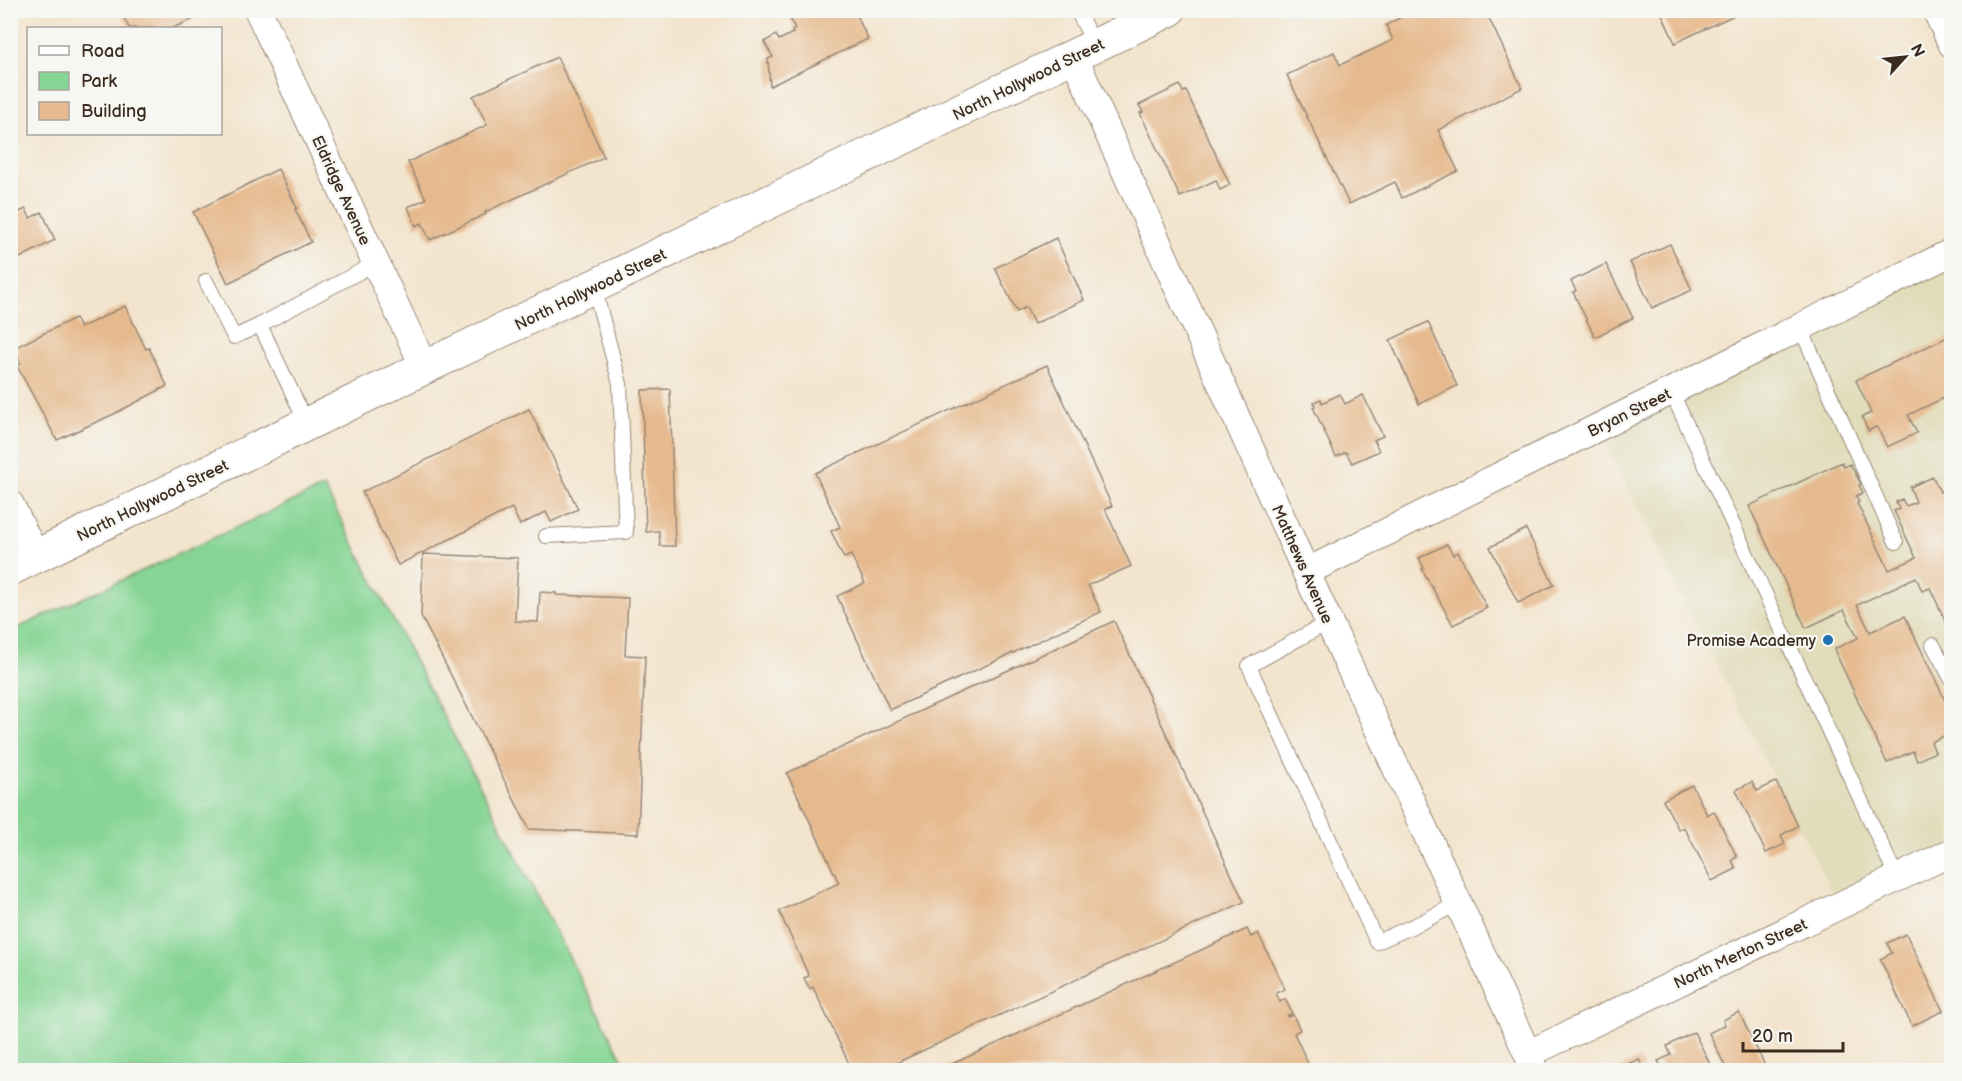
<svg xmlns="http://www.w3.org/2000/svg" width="1962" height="1081" font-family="'Balsamiq Sans',sans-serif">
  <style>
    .built { fill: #e1dcba }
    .green { fill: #86d594; stroke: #608059; stroke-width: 1.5 }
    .building { fill: #e6ba8e }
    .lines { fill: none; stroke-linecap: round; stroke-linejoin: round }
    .lane-casing { stroke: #978776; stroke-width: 16 }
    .street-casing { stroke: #978776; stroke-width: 29 }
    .secondary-casing { stroke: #978776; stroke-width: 35 }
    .lane { stroke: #fff; stroke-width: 14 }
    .street { stroke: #fff; stroke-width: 27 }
    .secondary { stroke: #fff; stroke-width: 33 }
    .poi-dot { fill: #1f6fb2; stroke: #f6f6f2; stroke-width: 2 }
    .labels { text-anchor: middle; stroke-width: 4.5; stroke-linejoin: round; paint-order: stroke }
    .street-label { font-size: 16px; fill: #3b2a1e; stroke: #f6f6f2 }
    .poi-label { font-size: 16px; fill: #3b2a1e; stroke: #f6f6f2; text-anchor: end }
  </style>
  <rect width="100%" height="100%" fill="#f6f6f2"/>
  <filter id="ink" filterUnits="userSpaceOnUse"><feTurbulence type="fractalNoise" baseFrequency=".0167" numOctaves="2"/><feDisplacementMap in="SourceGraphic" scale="12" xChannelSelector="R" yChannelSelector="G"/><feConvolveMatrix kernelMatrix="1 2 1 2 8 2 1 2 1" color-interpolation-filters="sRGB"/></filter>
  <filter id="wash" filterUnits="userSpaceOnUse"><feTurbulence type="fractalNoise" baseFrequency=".008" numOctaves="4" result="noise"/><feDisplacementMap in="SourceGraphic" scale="24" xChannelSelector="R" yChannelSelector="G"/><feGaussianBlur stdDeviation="1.35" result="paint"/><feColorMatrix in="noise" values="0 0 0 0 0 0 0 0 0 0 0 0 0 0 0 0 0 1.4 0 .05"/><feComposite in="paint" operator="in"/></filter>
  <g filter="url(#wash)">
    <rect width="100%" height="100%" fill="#f3e4cd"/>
    <polygon class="built" points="1951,252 1951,852 1839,906 1597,428"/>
    <polygon class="green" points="324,487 628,1070 11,1070 11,631"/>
    <g id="blocks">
      <g class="building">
        <polygon points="120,10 198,10 200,16 173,28 129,28"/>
        <polygon points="786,10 854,10 868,39 770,86 768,59 773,57 764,42 776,35 779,40 793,33 792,31 795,29"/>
        <polygon points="1415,10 1485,10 1522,88 1438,130 1458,171 1402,198 1395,182 1349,204 1287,75 1334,52 1340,65 1393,40 1386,25"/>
        <polygon points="1660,10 1745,10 1675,43"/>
        <polygon points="557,57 604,157 485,212 486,214 430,240 422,223 416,226 408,207 426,199 408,162 487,125 473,96"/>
        <polygon points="1180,85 1183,92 1186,91 1230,185 1220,190 1216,180 1180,197 1140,113 1143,112 1139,105"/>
        <polygon points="278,169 297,208 295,209 311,242 228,283 193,212"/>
        <polygon points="26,209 30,218 42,212 55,240 10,263 10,216"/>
        <polygon points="1056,238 1084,300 1034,324 1026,307 1017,312 995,268"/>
        <polygon points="1670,244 1692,290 1652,308 1630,262"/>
        <polygon points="1606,264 1633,318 1595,337 1573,292 1576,291 1571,281"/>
        <polygon points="125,306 146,349 149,348 167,386 114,414 57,440 17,366 21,363 14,348 75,318 80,328"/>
        <polygon points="1428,322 1457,386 1419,404 1390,340"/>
        <polygon points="1952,335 1952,394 1908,415 1917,433 1887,447 1878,429 1876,427 1868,431 1862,417 1871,413 1856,380"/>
        <polygon points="1047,365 1112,506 1105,509 1131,566 1088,585 1101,612 890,710 837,596 865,583 851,555 844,558 831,531 840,527 815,473"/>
        <polygon points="670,389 675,546 660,546 659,531 646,532 642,390"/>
        <polygon points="1340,394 1345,404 1363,395 1383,436 1374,440 1379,451 1352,463 1346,452 1336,457 1313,407 1315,406 1314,402 1321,399 1322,403"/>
        <polygon points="529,409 578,509 551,522 546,512 520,525 512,508 398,565 362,492"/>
        <polygon points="1842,462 1844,467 1850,464 1861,484 1859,485 1863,493 1856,496 1859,502 1857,503 1889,570 1916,558 1894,511 1899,509 1896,502 1902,499 1906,506 1916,502 1910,487 1933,477 1940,492 1952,486 1952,635 1930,588 1922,591 1916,577 1857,605 1870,632 1905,616 1952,715 1952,732 1931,742 1935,752 1917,761 1913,751 1887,763 1834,649 1858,638 1844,610 1806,628 1749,506"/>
        <polygon points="1526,529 1554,585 1518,603 1490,547"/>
        <polygon points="1447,544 1453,555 1458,552 1487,608 1453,625 1422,569 1424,568 1419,558"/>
        <polygon points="423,554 518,558 515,621 538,622 540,592 556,593 556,595 628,598 625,655 645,656 638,834 529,829 421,616"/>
        <polygon points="1114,621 1244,902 881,1070 852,1070 813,987 810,989 804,978 809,976 779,911 839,883 787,773"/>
        <polygon points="1752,782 1757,791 1776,782 1798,826 1781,835 1785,844 1766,853 1736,790"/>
        <polygon points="1692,785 1707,815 1714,811 1737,857 1732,860 1736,869 1712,881 1684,827 1679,830 1663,800"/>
        <polygon points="1247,929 1251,937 1258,933 1285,989 1276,993 1280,1002 1285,999 1292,1013 1287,1016 1288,1017 1293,1015 1300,1030 1294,1033 1311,1070 939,1070"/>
        <polygon points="1906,934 1943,1011 1912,1026 1880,959 1892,953 1887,943"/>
        <polygon points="1739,1012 1766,1068 1761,1070 1727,1070 1709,1033 1725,1025 1723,1020"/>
        <polygon points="1694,1032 1713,1070 1663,1070 1658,1061 1671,1055 1667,1046"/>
        <polygon points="1639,1059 1644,1070 1615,1070"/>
      </g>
    </g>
  </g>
  <g filter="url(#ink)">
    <use href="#blocks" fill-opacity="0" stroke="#978776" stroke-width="1.5"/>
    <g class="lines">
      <g class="lane-casing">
        <g id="lane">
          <polyline points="1077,10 1095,46"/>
          <polyline points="206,281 234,337 260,325 307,424"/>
          <polyline points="260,325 376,263"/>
          <polyline points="1800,327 1896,542"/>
          <polyline points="1671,391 1897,878"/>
          <polyline points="546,536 626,532 620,384 594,287"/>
          <polyline points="1329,622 1249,666 1377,942 1422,922 1458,903"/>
          <polyline points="1933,645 1952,680"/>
        </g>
      </g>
      <g class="street-casing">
        <g id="street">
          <polyline points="258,10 425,369"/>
          <polyline points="1936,10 1952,44"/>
          <polyline points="1074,57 1306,572 1535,1070"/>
          <polyline points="10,504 36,557"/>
          <polyline points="1306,572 1952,252"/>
          <polyline points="1528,1054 1952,852"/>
        </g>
      </g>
      <g class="secondary-casing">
        <polyline id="secondary" points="10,569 307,424 1169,10"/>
      </g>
      <use href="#lane" class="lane"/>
      <use href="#street" class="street"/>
      <use href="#secondary" class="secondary"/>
    </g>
  </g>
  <circle class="poi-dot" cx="1828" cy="640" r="6"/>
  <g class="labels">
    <g class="street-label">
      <text transform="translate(1028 79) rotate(-26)" y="6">North Hollywood Street</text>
      <text transform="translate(342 190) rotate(65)" y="6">Eldridge Avenue</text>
      <text transform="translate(590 289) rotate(-26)" y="6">North Hollywood Street</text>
      <text transform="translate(1629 412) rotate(-26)" y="6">Bryan Street</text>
      <text transform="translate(152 500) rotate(-26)" y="6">North Hollywood Street</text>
      <text transform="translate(1303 564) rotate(66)" y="6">Matthews Avenue</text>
      <text transform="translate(1740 953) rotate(-25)" y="6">North Merton Street</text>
    </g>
    <g class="poi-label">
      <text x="1816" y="646">Promise Academy</text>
    </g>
  </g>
  <rect width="1962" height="1081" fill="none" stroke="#f6f6f2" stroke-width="36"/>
  <rect x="27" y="27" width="195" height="108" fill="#f6f6f2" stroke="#aba49d" stroke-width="1.5"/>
  <rect x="39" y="46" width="30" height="9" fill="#ffffff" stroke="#aba49d" stroke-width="1.5"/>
  <text x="81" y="57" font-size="18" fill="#3b2a1e">Road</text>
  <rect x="39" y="72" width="30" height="18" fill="#86d594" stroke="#aba49d" stroke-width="1.5"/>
  <text x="81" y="87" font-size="18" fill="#3b2a1e">Park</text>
  <rect x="39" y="102" width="30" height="18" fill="#e6ba8e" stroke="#aba49d" stroke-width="1.5"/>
  <text x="81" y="117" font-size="18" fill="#3b2a1e">Building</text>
  <g transform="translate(1905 57) rotate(63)" stroke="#f6f6f2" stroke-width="4.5" paint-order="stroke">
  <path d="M0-4.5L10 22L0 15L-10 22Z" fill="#3b2a1e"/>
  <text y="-9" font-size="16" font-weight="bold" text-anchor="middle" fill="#3b2a1e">N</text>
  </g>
  <path d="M1743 1042v9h100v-9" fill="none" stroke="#3b2a1e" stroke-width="3"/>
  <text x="1752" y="1042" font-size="18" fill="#3b2a1e" stroke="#f6f6f2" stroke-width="4.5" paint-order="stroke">20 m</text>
</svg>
